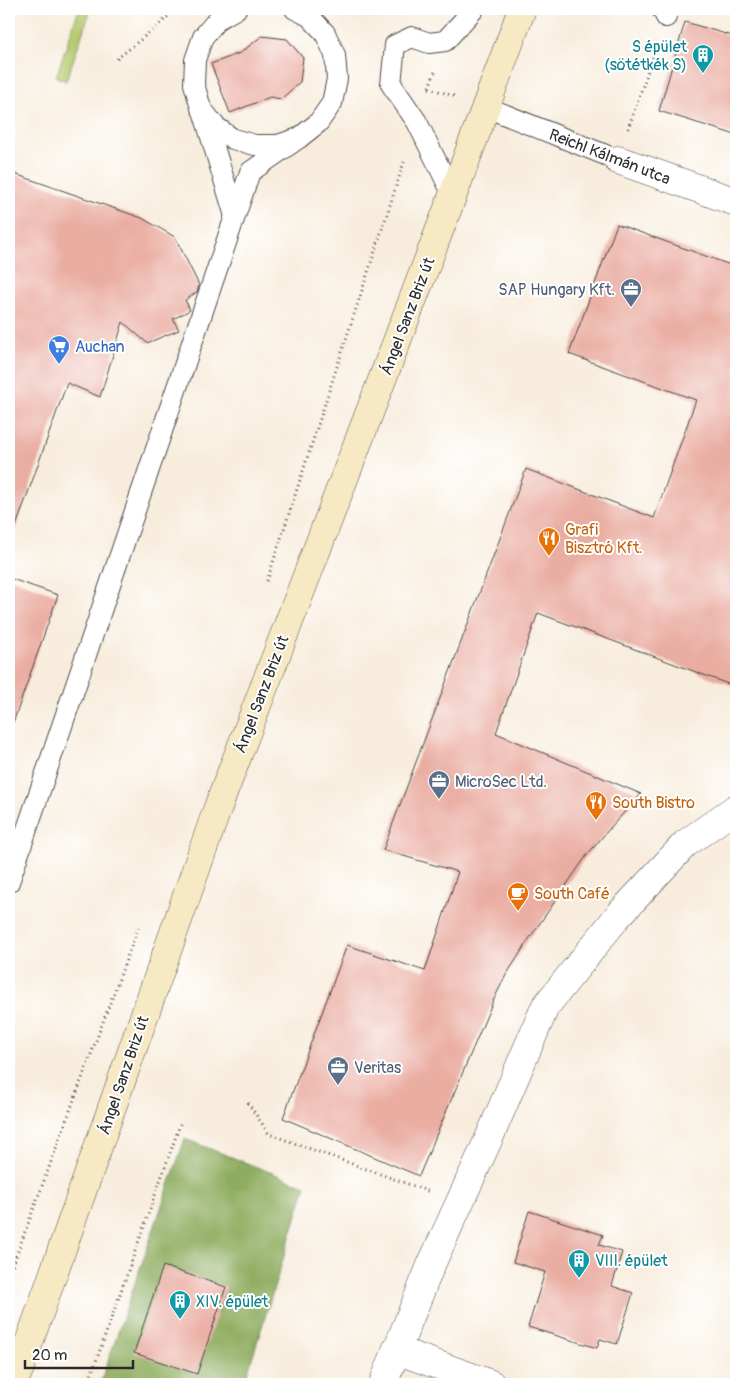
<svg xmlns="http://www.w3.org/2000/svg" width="745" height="1393" font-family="Pangolin,sans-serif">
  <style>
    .green { fill: #b4c96d; stroke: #707a4c }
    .forest { fill: #8fad60; stroke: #5d6c46 }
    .building { fill: #eaada2 }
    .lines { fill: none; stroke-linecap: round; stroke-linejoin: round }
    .service-casing { stroke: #4a4846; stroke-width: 22 }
    .pedestrian-casing { stroke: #4a4846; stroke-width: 29 }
    .minor-casing { stroke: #4a4846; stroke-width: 29 }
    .secondary-casing { stroke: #4a4846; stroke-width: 29 }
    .path { stroke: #4a4846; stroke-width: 3; stroke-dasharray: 1 4; stroke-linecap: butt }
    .service { stroke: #fff; stroke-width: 20 }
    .pedestrian { stroke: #fff; stroke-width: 28 }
    .minor { stroke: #fff; stroke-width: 28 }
    .secondary { stroke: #f7e9c3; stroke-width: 28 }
    .labels { text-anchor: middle; stroke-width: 4; stroke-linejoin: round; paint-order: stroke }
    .culture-label { font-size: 16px; fill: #0d838f; stroke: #fff; text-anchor: start }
    .street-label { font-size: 16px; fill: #2b2b2b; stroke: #fff }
    .service-label { font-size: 16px; fill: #4e5e75; stroke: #fff; text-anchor: start }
    .shop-label { font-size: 16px; fill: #366cbe; stroke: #fff; text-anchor: start }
    .food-label { font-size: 16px; fill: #c56008; stroke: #fff; text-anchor: start }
  </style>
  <rect width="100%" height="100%" fill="#fff"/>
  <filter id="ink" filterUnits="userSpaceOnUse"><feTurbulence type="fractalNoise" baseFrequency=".02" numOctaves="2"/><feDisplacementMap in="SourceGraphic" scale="10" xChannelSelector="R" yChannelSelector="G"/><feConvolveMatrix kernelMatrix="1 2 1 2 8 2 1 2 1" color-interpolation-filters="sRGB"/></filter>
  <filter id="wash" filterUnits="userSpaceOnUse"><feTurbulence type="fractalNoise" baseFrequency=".0096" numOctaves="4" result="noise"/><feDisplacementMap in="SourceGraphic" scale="20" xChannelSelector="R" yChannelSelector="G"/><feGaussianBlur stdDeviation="1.12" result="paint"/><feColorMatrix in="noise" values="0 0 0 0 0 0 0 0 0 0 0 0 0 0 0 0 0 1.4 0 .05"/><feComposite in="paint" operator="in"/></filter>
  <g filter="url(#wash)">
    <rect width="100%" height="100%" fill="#f8eddd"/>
    <polygon class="green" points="79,9 91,9 66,81 56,77"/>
    <polygon class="forest" points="185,1139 306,1186 244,1384 100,1384"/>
    <g id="blocks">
      <g class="building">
        <polygon points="685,22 736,37 736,135 659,111"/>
        <polygon points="262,36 287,39 303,58 300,82 281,99 270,97 230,113 211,64 240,53"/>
        <polygon points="9,172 142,218 175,237 199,285 197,292 185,300 190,310 173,319 179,330 147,343 123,322 100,397 67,383 13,535 9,534"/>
        <polygon points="617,224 736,267 736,687 538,613 496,733 641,794 611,827 587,855 529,939 505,977 493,1001 419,1176 283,1118 347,945 425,971 458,872 383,850 526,469 654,518 696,400 569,354"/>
        <polygon points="9,578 58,595 13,723 9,723"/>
        <polygon points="529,1211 603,1235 599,1245 622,1252 612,1286 633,1293 617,1344 600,1339 597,1348 528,1327 545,1272 513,1262"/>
        <polygon points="163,1266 226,1287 197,1374 134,1353"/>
      </g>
    </g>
  </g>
  <g filter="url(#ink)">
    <use href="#blocks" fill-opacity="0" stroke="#4a4846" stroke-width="1"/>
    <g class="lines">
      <g class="service-casing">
        <g id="service">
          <polyline points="236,9 218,19 203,37 195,60 194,84 201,108 215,126 233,139 255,145 278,145 299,138 318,123 332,103 337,79 335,55 325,33 309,16 295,9"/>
          <polyline points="662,9 666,17"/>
          <polyline points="486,107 618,160"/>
          <polyline points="204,114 235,216"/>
          <polyline points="453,195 417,122 391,84 395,45 412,37 429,43 445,41 474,9"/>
          <polyline points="9,882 250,172 299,138"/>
        </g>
      </g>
      <g class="pedestrian-casing">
        <polyline id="pedestrian" points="618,160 736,202"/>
      </g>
      <g class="minor-casing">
        <g id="minor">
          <polyline points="396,1350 491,1384"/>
          <polyline points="383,1384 431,1265 490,1136 545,1007 618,916 685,844 736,808"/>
        </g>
      </g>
      <g class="secondary-casing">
        <polyline id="secondary" points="13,1384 20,1368 218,807 453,195 522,9"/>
      </g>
      <g class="path">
        <polyline points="117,59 161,23 176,9"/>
        <polyline points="429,87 435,72"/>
        <polyline points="429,88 454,96"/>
        <polyline points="628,129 657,45"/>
        <polyline points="267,581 404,162"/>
        <polyline points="248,1103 269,1134 430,1192"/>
        <polyline points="9,1275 139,925"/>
        <polyline points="88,1384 181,1122"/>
      </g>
      <use href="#service" class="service"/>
      <use href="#pedestrian" class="pedestrian"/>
      <use href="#minor" class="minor"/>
      <use href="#secondary" class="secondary"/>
    </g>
  </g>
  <defs>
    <g id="building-pin" transform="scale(1.125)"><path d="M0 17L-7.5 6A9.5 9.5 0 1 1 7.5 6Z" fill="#0f9aa8" stroke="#fff"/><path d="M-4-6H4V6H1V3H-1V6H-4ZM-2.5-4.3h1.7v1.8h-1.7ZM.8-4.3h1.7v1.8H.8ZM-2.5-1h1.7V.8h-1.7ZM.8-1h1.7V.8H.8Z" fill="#fff"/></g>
    <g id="office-pin" transform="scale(1.125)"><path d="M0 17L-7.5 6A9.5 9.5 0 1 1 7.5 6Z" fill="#5c6f8a" stroke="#fff"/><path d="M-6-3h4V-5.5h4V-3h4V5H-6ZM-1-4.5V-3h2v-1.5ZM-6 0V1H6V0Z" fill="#fff"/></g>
    <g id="supermarket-pin" transform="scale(1.125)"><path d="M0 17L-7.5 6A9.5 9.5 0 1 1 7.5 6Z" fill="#3f7fe0" stroke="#fff"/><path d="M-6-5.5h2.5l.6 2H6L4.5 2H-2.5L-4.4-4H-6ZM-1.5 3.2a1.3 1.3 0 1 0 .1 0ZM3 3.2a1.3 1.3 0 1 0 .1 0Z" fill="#fff"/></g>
    <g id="restaurant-pin" transform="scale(1.125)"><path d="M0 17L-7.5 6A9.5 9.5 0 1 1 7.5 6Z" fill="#e8710a" stroke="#fff"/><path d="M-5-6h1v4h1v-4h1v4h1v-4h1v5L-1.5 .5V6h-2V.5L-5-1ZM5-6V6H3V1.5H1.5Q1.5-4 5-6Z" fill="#fff"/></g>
    <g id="cafe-pin" transform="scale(1.125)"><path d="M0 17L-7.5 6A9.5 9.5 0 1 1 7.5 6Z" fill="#e8710a" stroke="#fff"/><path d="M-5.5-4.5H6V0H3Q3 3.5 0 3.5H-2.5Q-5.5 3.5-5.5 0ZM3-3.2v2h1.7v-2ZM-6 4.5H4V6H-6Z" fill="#fff"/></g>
  </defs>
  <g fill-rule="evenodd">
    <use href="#building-pin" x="703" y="55"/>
    <use href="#office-pin" x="631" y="289"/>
    <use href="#supermarket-pin" x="59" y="346"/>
    <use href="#restaurant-pin" x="549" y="538"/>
    <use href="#office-pin" x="439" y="781"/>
    <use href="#restaurant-pin" x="596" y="802"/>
    <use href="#cafe-pin" x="518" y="893"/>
    <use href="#office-pin" x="338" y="1067"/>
    <use href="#building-pin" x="579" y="1260"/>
    <use href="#building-pin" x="180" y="1301"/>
  </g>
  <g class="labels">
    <g class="culture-label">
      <text x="687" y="52" text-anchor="end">S épület<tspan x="687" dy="18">(sötétkék S)</tspan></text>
      <text x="595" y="1266">VIII. épület</text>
      <text x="196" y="1307">XIV. épület</text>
    </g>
    <g class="street-label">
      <text transform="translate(610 156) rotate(21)" y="6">Reichl Kálmán utca</text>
      <text transform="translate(407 316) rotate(-69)" y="6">Ángel Sanz Briz út</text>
      <text transform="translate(261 694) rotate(-69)" y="6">Ángel Sanz Briz út</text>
      <text transform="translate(123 1075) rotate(-71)" y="6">Ángel Sanz Briz út</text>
    </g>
    <g class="service-label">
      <text x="615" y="295" text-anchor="end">SAP Hungary Kft.</text>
      <text x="455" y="787">MicroSec Ltd.</text>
      <text x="354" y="1073">Veritas</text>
    </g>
    <g class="shop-label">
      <text x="75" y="352">Auchan</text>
    </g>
    <g class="food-label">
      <text x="565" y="535">Grafi<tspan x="565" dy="18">Bisztró Kft.</tspan></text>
      <text x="612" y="808">South Bistro</text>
      <text x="534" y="899">South Café</text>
    </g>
  </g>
  <rect width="745" height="1393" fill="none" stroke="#fff" stroke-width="30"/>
  <path d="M25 1360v8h108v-8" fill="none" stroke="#2b2b2b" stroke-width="2.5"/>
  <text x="32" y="1360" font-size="15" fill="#2b2b2b" stroke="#ffffff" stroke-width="4" paint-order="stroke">20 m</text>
</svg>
